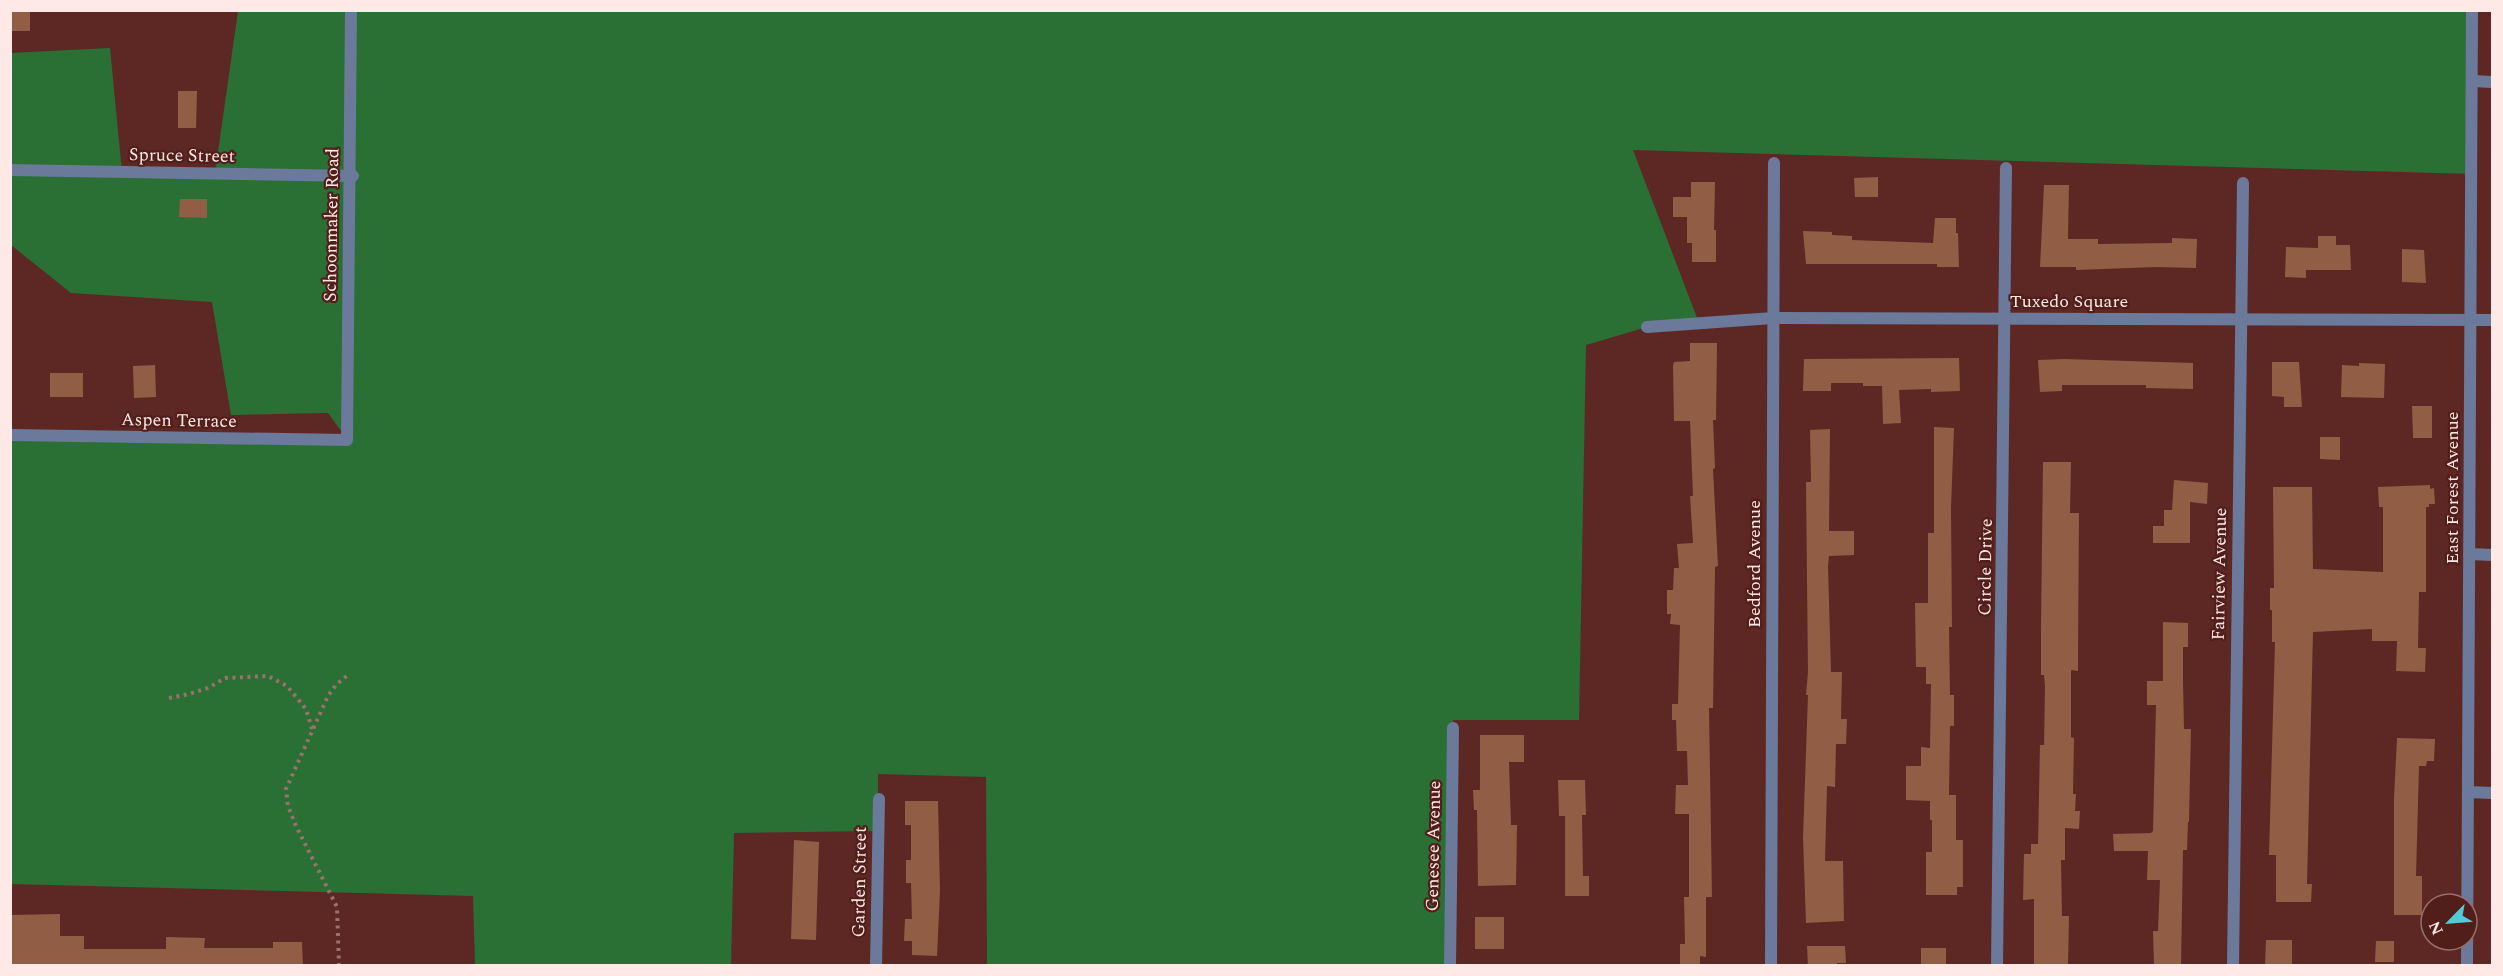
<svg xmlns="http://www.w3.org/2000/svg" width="2503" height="976" font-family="Spectral,serif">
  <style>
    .green { fill: #2a6f34 }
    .building { fill: #915d44 }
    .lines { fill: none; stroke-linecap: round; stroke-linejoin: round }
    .path { stroke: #9a716d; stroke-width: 4; stroke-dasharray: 3 4.5; stroke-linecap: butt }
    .minor { stroke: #6b799a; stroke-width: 12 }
    .tertiary { stroke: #6b799a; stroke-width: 12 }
    .labels { text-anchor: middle; stroke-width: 4.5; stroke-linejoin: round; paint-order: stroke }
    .street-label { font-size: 18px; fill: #ffe9e7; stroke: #521e1a }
  </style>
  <rect width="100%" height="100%" fill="#5d2824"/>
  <polygon class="green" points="2472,10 2472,174 1633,150 1699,323 1647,327 1586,345 1579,720 1453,720 1450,965 987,965 986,777 878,774 878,831 734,833 731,965 475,965 473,896 11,884 11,435 347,439 328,413 231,415 212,302 71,293 11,245 10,53 110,48 122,172 215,173 238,11"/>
  <g class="building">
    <rect x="10" y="10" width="20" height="21"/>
    <polygon points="178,91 197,91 196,128 178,128"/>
    <polygon points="1878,177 1878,197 1855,197 1854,178"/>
    <polygon points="1691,182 1715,182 1714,230 1716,230 1716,262 1692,262 1692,243 1687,243 1687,217 1673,217 1673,197 1691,197"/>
    <polygon points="2044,185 2069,185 2068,239 2098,239 2098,244 2172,243 2172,238 2197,239 2196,268 2156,267 2076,270 2076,267 2040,267"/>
    <polygon points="180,199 207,199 207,218 179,217"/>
    <polygon points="1935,218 1956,218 1956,233 1958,233 1959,267 1937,267 1937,264 1806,264 1803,231 1832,232 1832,235 1852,236 1852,240 1933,243"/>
    <polygon points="2318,236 2336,236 2336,245 2350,245 2351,270 2306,270 2306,278 2285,277 2286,247 2318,248"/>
    <polygon points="2402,249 2424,250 2426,283 2402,282"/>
    <polygon points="1690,343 1717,343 1716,420 1713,420 1715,468 1713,469 1718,566 1715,567 1713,708 1709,708 1712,897 1706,897 1706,957 1700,956 1700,966 1680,966 1680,944 1685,944 1684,897 1689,897 1689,814 1675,814 1676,785 1688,785 1687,751 1677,751 1676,720 1672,720 1672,704 1678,704 1680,625 1670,624 1671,614 1667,614 1667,590 1673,590 1674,568 1679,568 1677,544 1693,543 1690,496 1693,496 1690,421 1674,421 1673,366 1674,362 1690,361"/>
    <polygon points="1959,358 1960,391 1931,392 1931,389 1899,390 1901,423 1883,424 1882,386 1863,386 1863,383 1831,383 1831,391 1803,391 1804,359"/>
    <polygon points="2064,359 2193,363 2193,389 2146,388 2146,385 2062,385 2062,391 2040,392 2038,360"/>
    <polygon points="2272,362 2299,362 2302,407 2284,407 2284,397 2272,396"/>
    <polygon points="2359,363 2385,364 2384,398 2341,397 2342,365 2359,366"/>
    <polygon points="155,365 156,397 134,398 133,366"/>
    <rect x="50" y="373" width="33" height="24"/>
    <polygon points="2412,406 2432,406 2432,438 2413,438"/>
    <polygon points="1934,427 1954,428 1951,508 1952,627 1949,627 1950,695 1954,695 1954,726 1950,726 1949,795 1956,795 1956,840 1963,840 1963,887 1957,887 1957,895 1926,895 1926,852 1932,852 1932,820 1930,820 1930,801 1906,800 1906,766 1921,766 1921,747 1930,748 1931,684 1926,684 1926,667 1916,667 1915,603 1928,603 1928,533 1934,533"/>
    <polygon points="1830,429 1829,531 1854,531 1854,555 1829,556 1828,566 1831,672 1842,672 1841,719 1847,719 1846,744 1836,744 1835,787 1827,786 1825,861 1843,861 1844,921 1806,923 1803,838 1808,695 1806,695 1808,672 1806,482 1811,482 1810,430"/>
    <polygon points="2320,437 2340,437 2340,460 2320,459"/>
    <polygon points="2043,462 2071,462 2070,513 2079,513 2078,652 2078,671 2071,670 2071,737 2074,738 2073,794 2076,794 2075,811 2080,811 2079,829 2065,828 2065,860 2061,860 2062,916 2069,916 2068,966 2034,966 2034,899 2023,900 2024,854 2031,854 2031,844 2038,844 2040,745 2044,745 2045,686 2044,675 2041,675 2041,626"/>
    <polygon points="2174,480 2208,483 2207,504 2190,502 2190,543 2153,543 2153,526 2164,526 2164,510 2172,510"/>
    <polygon points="2430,485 2430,489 2434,488 2435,504 2429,504 2429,507 2426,507 2426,592 2419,592 2418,648 2426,648 2425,672 2396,671 2397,641 2372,641 2372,629 2313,632 2307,884 2312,884 2311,902 2276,902 2276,855 2269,855 2275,642 2272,642 2272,610 2270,610 2270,588 2274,588 2273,487 2312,487 2313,569 2383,572 2383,507 2379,507 2378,487"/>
    <polygon points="2163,622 2188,623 2188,647 2183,647 2183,681 2184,729 2191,729 2189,822 2188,822 2187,850 2183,850 2181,966 2154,966 2153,931 2158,931 2160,880 2147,880 2148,851 2114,851 2113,834 2151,833 2153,831 2156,705 2147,705 2147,681 2163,681"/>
    <polygon points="1480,735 1524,735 1524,762 1509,762 1511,825 1517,825 1516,885 1478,886 1477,810 1474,810 1473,790 1480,790"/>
    <polygon points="2397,738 2435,739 2434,761 2427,761 2426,766 2419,766 2416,876 2422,876 2422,915 2394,915 2394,798"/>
    <polygon points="1558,780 1585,780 1586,815 1582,815 1583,876 1589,876 1589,896 1565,896 1565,816 1559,816"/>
    <polygon points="905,801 938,801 940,891 937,956 912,955 912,941 904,941 905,919 912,919 911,883 906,883 906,860 911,860 911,825 905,825"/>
    <polygon points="794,840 819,842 816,940 791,939"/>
    <polygon points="60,914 60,936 84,936 84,949 166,949 166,937 205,938 204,948 273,948 273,942 302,942 303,966 10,966 10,915"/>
    <rect x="1475" y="917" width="29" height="32"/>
    <polygon points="2266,940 2292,940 2292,966 2265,966"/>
    <polygon points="2376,941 2394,941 2394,962 2375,962"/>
    <polygon points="1807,946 1845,946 1846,963 1837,963 1837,966 1808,966"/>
    <rect x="1921" y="948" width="25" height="18"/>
  </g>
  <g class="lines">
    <g class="path">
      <polyline points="169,698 189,694 208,688 225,678 268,676 287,686 306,709 312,729"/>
      <polyline points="339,966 337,907 296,826 288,806 286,789 328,696 336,685 350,673"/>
    </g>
    <g class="minor">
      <polyline points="2472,81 2492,82"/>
      <polyline points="10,170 353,176"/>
      <polyline points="1647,327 1773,318 2492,320"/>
      <polyline points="10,435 347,440 351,10"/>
      <polyline points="2470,554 2492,555"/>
      <polyline points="2468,792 2492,793"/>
      <polyline points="876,966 879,799"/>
      <polyline points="1450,966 1453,728"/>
      <polyline points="1771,966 1774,163"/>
      <polyline points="1997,966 2006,168"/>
      <polyline points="2233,966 2243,183"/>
    </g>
    <polyline class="tertiary" points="2467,966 2472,10"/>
  </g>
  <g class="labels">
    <g class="street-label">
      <text transform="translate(182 155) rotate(1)" y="6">Spruce Street</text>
      <text transform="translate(331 225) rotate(-89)" y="6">Schoonmaker Road</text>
      <text x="2069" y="307">Tuxedo Square</text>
      <text transform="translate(179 420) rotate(1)" y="6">Aspen Terrace</text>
      <text transform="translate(2452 488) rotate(-90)" y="6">East Forest Avenue</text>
      <text transform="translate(1754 564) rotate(-90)" y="6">Bedford Avenue</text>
      <text transform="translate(1985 567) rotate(-89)" y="6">Circle Drive</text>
      <text transform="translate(2219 574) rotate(-89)" y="6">Fairview Avenue</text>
      <text transform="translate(1433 846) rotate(-89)" y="6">Genesee Avenue</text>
      <text transform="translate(859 882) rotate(-89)" y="6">Garden Street</text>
    </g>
  </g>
  <rect width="2503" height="976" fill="none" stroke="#ffe9e7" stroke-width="24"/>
  <g transform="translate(2449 922) rotate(245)"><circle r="28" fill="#521e1a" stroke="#976f6c" stroke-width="1.5"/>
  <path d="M0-4.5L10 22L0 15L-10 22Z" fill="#52cbd9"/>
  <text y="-9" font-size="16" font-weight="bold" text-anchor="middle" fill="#ffe9e7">N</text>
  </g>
</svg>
